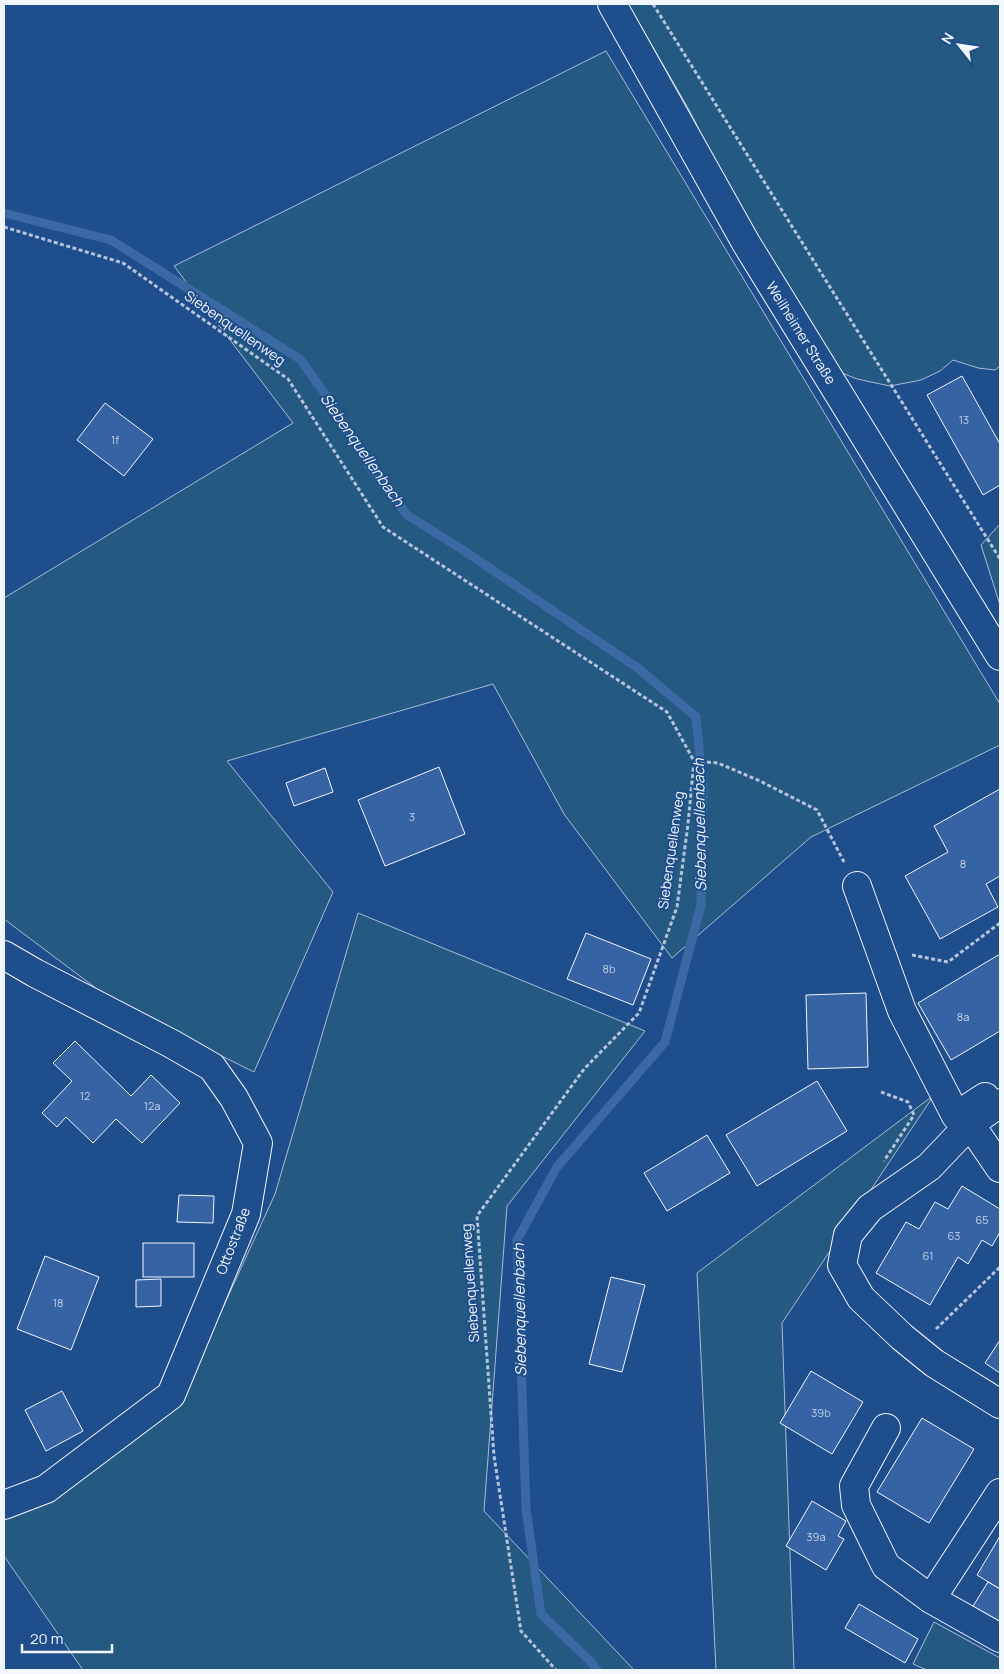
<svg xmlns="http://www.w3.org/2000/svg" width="1004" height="1674" font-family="Manrope,sans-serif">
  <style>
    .green { fill: #245a82; stroke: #a8bbd7 }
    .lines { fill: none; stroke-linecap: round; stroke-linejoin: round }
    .stream { stroke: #3b69a3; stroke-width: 9 }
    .building { fill: #3563a3; stroke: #f2f6ff }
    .minor-casing { stroke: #f2f6ff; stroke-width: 30 }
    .major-casing { stroke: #f2f6ff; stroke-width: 30 }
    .path { stroke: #b3c4dc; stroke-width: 3; stroke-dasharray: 4 2.5; stroke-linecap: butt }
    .minor { stroke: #1f4e8c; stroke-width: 28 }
    .major { stroke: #1f4e8c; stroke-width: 28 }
    .labels { text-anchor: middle; stroke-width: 4; stroke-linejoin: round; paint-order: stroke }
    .number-label { font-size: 11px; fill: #c3d1e8 }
    .street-label { font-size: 14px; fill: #f2f6ff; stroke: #1f4e8c }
    .water-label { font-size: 15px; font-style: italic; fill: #f2f6ff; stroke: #1f4e8c }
  </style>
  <rect width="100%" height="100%" fill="#1f4e8c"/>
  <g class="green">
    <polygon points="628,4 1000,4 1000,366 995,370 978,368 953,360 940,371 921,380 890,386 857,379 842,373 817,345 755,239 688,108"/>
    <polygon points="606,51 1000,704 1000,745 811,837 672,958 564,814 493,684 227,761 333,892 254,1072 117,1004 4,919 4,598 293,423 174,266"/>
    <polygon points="1000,524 1000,605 981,545"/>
    <polygon points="358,913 645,1031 507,1206 484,1511 634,1670 83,1670 4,1556 4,1513 180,1401 275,1194"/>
    <polygon points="934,1095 782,1323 794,1670 716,1670 697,1273"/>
    <polygon points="934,1622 1000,1658 1000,1670 927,1670 913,1664"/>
  </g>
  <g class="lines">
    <polyline class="stream" points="4,213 111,240 300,359 328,398 368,464 407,515 463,550 639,669 696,717 703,787 701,905 665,1042 557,1167 517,1240 526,1509 541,1614 591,1662 597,1670"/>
  </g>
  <g class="building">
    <polygon points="962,376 1000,444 1000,485 983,495 927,395"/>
    <polygon points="105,403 153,439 124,476 77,440"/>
    <polygon points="439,767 465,834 385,866 358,800"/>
    <polygon points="325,768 333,792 294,806 286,783"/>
    <polygon points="1000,789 1000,876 986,884 998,907 940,939 905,876 948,852 934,826"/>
    <polygon points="586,933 651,959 633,1005 567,979"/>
    <polygon points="1000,954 1000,1031 951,1060 918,1003"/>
    <polygon points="866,993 868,1067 808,1069 806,995"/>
    <polygon points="75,1041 131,1096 151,1075 180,1103 142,1143 116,1119 93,1143 66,1117 57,1127 42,1113 72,1081 53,1063"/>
    <polygon points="817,1081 847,1131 757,1186 726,1135"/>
    <polygon points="707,1135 730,1173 667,1211 644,1173"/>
    <polygon points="962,1186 1000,1209 1000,1232 992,1246 982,1240 968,1264 958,1257 930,1305 876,1273 906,1222 919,1229 935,1202 948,1209"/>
    <polygon points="179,1195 214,1196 213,1223 177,1222"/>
    <rect x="143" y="1243" width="51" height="34"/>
    <polygon points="45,1256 99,1277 71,1350 17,1329"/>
    <polygon points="611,1277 645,1285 622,1372 589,1364"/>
    <polygon points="161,1279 161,1306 136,1307 136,1280"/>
    <polygon points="1000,1340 1000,1373 985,1363"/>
    <polygon points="811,1371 863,1402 832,1454 780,1423"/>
    <polygon points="62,1391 83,1431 46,1451 25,1410"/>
    <polygon points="922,1418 974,1449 929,1523 877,1492"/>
    <polygon points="812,1501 846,1521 838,1536 844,1539 826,1570 786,1546"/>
    <polygon points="1000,1536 1000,1589 977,1575"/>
    <polygon points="988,1582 1000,1589 1000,1629 970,1611"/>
    <polygon points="859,1604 918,1639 905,1663 845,1628"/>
  </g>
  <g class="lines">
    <g class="minor-casing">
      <g id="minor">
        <polyline points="857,886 902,1011 956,1116 985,1097"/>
        <polyline points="4,955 35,973 172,1044 212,1067 234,1098 258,1143 246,1214 171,1395 46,1489 4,1505"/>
        <polyline points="1000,1103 970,1124 929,1167 870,1208 848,1235 842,1265 861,1298 902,1337 934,1363 1000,1404"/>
        <polyline points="970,1124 1000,1168"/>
        <polyline points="886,1428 854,1486 856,1505 886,1566 931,1599 1000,1638"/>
        <polyline points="931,1599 1000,1493"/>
      </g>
    </g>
    <g class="major-casing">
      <polyline id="major" points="612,4 746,243 1000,656"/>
    </g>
    <g class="path">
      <polyline points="653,4 1000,559"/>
      <polyline points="4,227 123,263 288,379 383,527 667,712 694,761 688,824 677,907 639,1013 584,1069 477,1216 494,1456 521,1631 556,1670"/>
      <polyline points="694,761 718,763 760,781 817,810 844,862"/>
      <polyline points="912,955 948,962 1000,923"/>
      <polyline points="881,1092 908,1102 914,1115 884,1161"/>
      <polyline points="936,1329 1000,1267"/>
    </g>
    <use href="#minor" class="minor"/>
    <use href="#major" class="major"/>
  </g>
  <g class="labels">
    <g class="number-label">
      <text x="964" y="424">13</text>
      <text x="115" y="444">1f</text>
      <text x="412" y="821">3</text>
      <text x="963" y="868">8</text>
      <text x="609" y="973">8b</text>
      <text x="963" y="1021">8a</text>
      <text x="85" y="1100">12</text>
      <text x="152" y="1110">12a</text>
      <text x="982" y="1224">65</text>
      <text x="954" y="1240">63</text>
      <text x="928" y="1260">61</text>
      <text x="58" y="1307">18</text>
      <text x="821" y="1417">39b</text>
      <text x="816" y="1541">39a</text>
    </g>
    <g class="street-label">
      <text transform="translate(235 328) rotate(35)" y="5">Siebenquellenweg</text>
      <text transform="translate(801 333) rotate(58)" y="5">Weilheimer Straße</text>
      <text transform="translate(671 850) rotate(-82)" y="5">Siebenquellenweg</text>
      <text transform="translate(233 1241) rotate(-69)" y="5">Ottostraße</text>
      <text transform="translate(470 1283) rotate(-94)" y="5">Siebenquellenweg</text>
    </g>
    <g class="water-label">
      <text transform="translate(362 450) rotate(55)" y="5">Siebenquellenbach</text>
      <text transform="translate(700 825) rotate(-91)" y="5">Siebenquellenbach</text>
      <text transform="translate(520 1310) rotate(-91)" y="5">Siebenquellenbach</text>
    </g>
  </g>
  <rect width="1004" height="1674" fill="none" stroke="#f2f6ff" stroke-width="10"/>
  <g transform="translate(959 45) rotate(300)" stroke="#1f4e8c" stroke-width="4" paint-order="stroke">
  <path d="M0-4L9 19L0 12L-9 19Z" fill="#f2f6ff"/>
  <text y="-8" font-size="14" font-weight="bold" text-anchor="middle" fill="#f2f6ff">N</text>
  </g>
  <path d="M22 1644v8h90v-8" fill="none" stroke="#f2f6ff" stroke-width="2.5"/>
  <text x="30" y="1644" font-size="15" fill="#f2f6ff" stroke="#1f4e8c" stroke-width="4" paint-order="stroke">20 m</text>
</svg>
